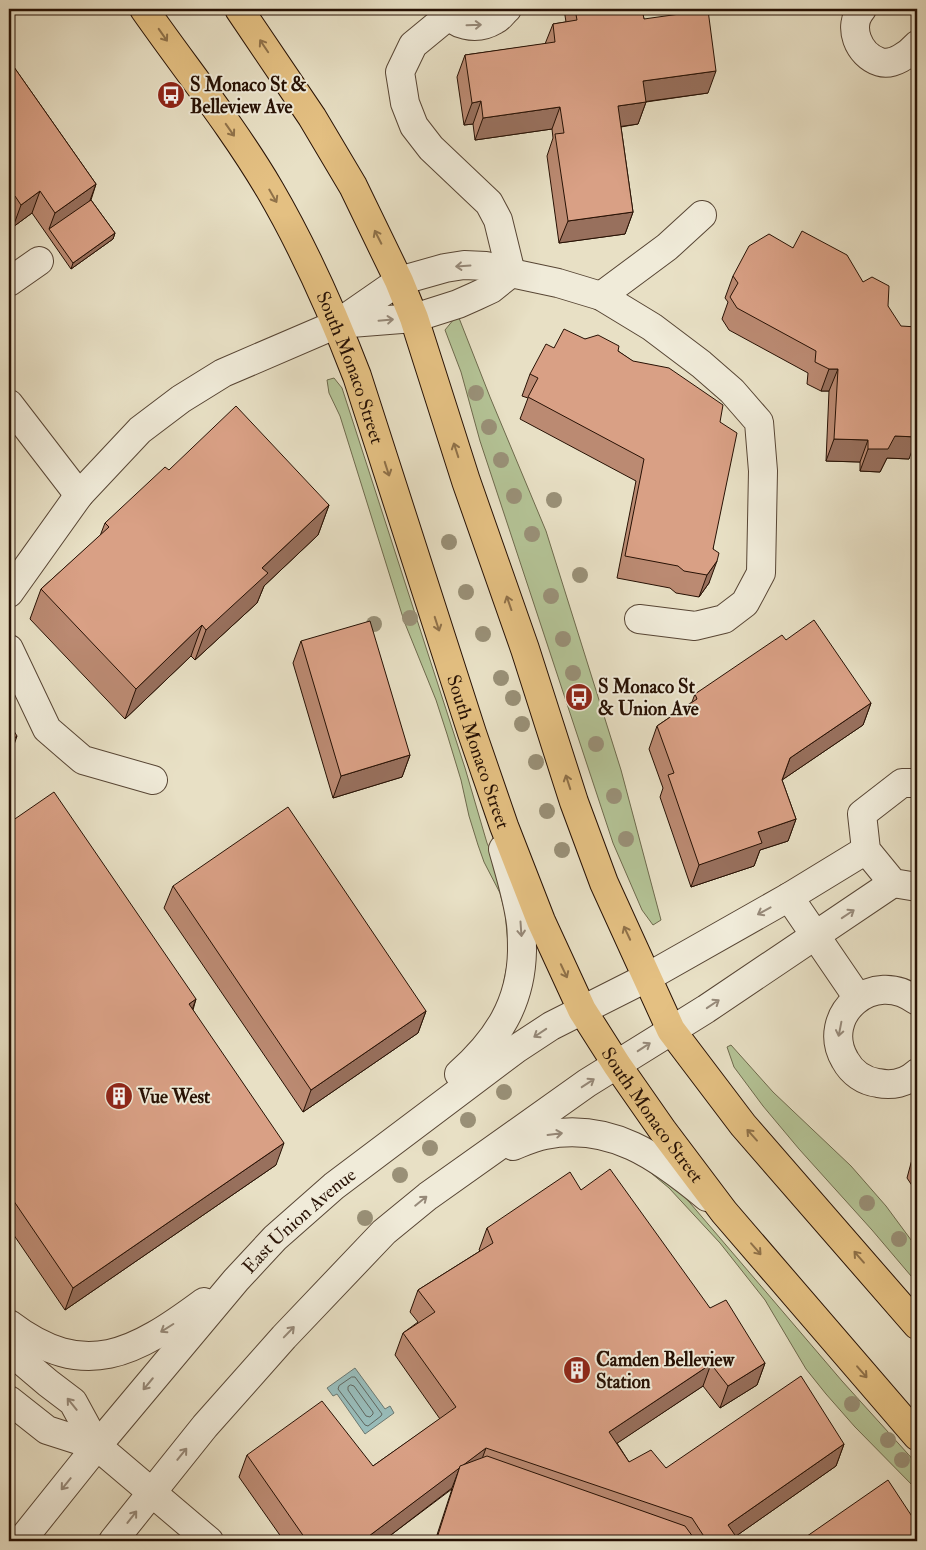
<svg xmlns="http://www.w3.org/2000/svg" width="926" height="1550" font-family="'IM FELL Double Pica',serif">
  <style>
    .green { fill: #b4c396; stroke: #6e6a4d }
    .water { fill: #98bcba; stroke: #6b7871 }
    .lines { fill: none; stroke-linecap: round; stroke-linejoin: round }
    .shore { stroke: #60665f; stroke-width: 1 }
    .minor-casing { stroke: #574534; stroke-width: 30 }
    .major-casing { stroke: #271104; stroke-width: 30 }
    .minor { stroke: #f0ebd9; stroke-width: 28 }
    .major { stroke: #e4c082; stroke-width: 28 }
    .tree { fill: #999077 }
    .wall { fill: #bb8a72; stroke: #271104 }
    .shaded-wall { fill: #98705d; stroke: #271104 }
    .building { fill: #d9a085; stroke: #271104 }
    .oneway { stroke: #968979 }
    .oneway2 { stroke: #8f7149 }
    .labels { text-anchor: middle; stroke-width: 4; stroke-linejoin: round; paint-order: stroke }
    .poi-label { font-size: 19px; font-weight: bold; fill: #271104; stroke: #f0ebd9; text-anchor: start }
    .street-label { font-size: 19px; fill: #271104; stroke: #f0ebd9 }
  </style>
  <rect width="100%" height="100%" fill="#e8e0c5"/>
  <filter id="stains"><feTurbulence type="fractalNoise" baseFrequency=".004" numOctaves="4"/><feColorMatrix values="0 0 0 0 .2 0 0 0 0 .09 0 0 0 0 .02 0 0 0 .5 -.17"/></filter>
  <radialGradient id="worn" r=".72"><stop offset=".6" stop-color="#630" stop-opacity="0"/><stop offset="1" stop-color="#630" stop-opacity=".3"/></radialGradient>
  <g class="green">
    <polygon points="459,318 490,397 546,531 621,770 661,920 653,925 642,910 613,843 480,441 461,372 445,330 454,319"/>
    <polygon points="334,378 342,388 465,768 487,843 496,863 516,957 502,991 509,955 505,912 500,893 484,862 478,845 469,816 461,780 447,734 436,700 404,621 340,416 329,393 327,380"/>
    <polygon points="731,1045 773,1092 851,1166 886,1206 917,1248 917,1283 872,1230 799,1149 763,1106 734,1067 727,1047"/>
    <polygon points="623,1153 673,1183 842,1381 917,1464 917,1490 855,1427 826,1394 806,1369 765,1300 720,1243 669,1188 645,1168"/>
  </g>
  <polygon class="water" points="355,1368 385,1409 390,1406 394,1413 365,1434 337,1394 333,1396 327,1388"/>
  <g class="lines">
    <g class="shore">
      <polygon points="352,1377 355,1377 382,1414 381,1416 368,1426 365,1425 338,1389 339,1386"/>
      <polygon points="351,1385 354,1386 373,1412 373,1414 370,1417 366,1416 348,1390 348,1387"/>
    </g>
    <g class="minor-casing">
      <g id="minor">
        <path d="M441 9C455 25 475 32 495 20 500 18 503 12 507 9"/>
        <path d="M862 9C847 26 858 55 880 62 893 66 909 54 917 45"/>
        <polyline points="447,17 413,45 400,72 405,103 414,126 431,148 489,203 498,220 511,273"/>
        <polyline points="9,282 39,261"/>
        <polyline points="601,296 667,247 702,215"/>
        <polyline points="338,324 414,318 458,304 476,296 491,289 511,273"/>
        <polyline points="9,404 79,495"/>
        <polyline points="9,593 79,495 140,430 181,399 223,373 337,324 399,281 445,268 464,265 486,266 511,273 558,283 601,296 652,327 701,364 732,391 759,422 763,471 761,573 745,603 724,619 695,626 639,619"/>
        <polyline points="9,649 47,729 83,760 153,780"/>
        <polyline points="917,783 902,783 862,814 866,850 893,883 917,887"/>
        <polyline points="789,897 858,998"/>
        <path d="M917 1001C873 967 819 1016 845 1060 852 1073 864 1081 878 1083 892 1086 906 1083 917 1073"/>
        <path d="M459 1074C497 1040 521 1004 522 951 522 943 522 933 521 924 518 899 510 874 503 849"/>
        <path d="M513 1146C523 1142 534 1137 545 1135 611 1122 659 1157 707 1197"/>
        <path d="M9 1324C85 1382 135 1353 204 1302"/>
        <polyline points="9,1350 48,1383 73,1402 97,1446 209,1541"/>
        <polyline points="9,1400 47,1430 97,1446"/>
        <path id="s1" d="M21 1541 97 1446 236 1280 275 1238 334 1186 516 1049 551 1026 646 978 789 897 866 850"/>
        <polyline points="113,1541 205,1426 284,1337 384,1232 428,1196 587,1083 706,1009 893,883"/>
      </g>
    </g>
    <g class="major-casing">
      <g id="major">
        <path id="s2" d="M144 9C186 69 233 127 270 190 305 250 332 311 357 376L472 733 504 826 541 921 582 1010 617 1065 663 1131 724 1212 917 1436"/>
        <polyline points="239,9 312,117 353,186 399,281 414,318 466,481 525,649 574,802 604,883 671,1030 743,1125 917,1325"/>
      </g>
    </g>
    <use href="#minor" class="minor"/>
    <use href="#major" class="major"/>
  </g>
  <g class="tree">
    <circle cx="476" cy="393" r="8"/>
    <circle cx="489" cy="427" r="8"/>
    <circle cx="501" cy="460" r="8"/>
    <circle cx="514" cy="496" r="8"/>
    <circle cx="554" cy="500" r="8"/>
    <circle cx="532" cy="534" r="8"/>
    <circle cx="449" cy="542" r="8"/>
    <circle cx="580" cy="575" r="8"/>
    <circle cx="466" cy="592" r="8"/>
    <circle cx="551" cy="596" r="8"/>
    <circle cx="410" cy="618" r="8"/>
    <circle cx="374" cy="624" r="8"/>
    <circle cx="483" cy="634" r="8"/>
    <circle cx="563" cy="639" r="8"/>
    <circle cx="573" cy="673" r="8"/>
    <circle cx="501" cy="678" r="8"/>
    <circle cx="513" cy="698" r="8"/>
    <circle cx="522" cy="724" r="8"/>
    <circle cx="596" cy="744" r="8"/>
    <circle cx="536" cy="762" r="8"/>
    <circle cx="614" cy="796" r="8"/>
    <circle cx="547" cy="811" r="8"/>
    <circle cx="626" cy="839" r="8"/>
    <circle cx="562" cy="850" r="8"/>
    <circle cx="504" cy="1092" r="8"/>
    <circle cx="468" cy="1120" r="8"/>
    <circle cx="430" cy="1148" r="8"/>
    <circle cx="400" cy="1175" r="8"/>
    <circle cx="867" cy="1203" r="8"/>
    <circle cx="365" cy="1218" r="8"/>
    <circle cx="899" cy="1239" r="8"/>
    <circle cx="852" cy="1404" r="8"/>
    <circle cx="888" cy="1440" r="8"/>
    <circle cx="902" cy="1460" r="8"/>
  </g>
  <g class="wall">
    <polygon points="564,9 642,9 644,19 708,93 646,102 638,124 621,127 633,212 625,234 559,243 547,156 553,138 552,129 475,140 473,124 464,125 457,77 465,55 545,44 553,24 566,22"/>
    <polygon points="9,60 96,184 91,200 115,233 113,239 71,269 32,213 13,227 9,221"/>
    <polygon points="793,248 863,282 888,306 909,459 887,458 880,472 860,471 860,462 826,461 829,391 821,391 807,384 808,373 729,330 722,319 728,302 725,298 733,276"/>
    <polygon points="585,339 618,351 720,422 713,549 709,583 699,597 676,593 670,588 617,578 636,481 520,419 528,398 522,396 530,374 554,348"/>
    <polygon points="169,470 329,505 318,535 264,586 257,603 195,660 191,656 125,719 30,619 41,589 100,536 105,523"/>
    <polygon points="786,640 871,703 863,725 782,780 796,819 788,841 760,850 754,866 691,887 660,797 663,788 649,749 657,726 692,702 695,694"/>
    <polygon points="301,641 410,755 402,777 333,798 293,663"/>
    <polygon points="9,823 196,999 193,1010 276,1165 65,1310 9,1228"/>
    <polygon points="173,886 426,1011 418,1033 303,1112 164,908"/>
    <polygon points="917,1144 917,1193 907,1178 911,1163"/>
    <polygon points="581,1190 710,1308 765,1363 757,1385 720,1408 703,1386 617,1443 629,1462 666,1468 844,1444 836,1466 736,1536 739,1541 435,1541 452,1489 383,1541 284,1541 239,1477 247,1455 373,1466 440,1419 395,1355 403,1333 418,1322 410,1312 418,1290 480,1251 479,1250 487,1228"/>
  </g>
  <g class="shaded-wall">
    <polygon points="716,71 708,93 635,103 643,81"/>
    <polygon points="481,101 473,124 464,125 472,103"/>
    <polygon points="646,102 638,124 610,128 618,106"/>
    <polygon points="560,107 552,129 475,140 483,118"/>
    <polygon points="96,184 88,206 49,229 55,213"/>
    <polygon points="40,191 32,213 13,227 21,205"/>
    <polygon points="15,196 9,213 9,201"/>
    <polygon points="633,212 625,234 559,243 568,221"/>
    <polygon points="115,233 113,239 71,269 73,263"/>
    <polygon points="829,369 838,369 829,391 821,391"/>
    <polygon points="895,436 917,437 909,459 887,458 880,472 860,471 868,449"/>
    <polygon points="834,439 868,440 860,462 826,461"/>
    <polygon points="329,505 318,535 264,586 257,603 195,660 206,630 262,568"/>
    <polygon points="717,561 709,583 699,597 707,575"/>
    <polygon points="202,625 191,656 125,719 136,689"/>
    <polygon points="871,703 863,725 782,780 790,758"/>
    <polygon points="17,736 9,759 9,742"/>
    <polygon points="410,755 402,777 333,798 341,776"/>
    <polygon points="796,819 788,841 760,850 754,866 691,887 699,865 758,832"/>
    <polygon points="196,999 188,1021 189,1004"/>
    <polygon points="426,1011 418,1033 303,1112 311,1090"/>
    <polygon points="284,1143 276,1165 65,1310 73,1288"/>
    <polygon points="765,1363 757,1385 720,1408 728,1386"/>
    <polygon points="711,1364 703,1386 601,1454 609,1432"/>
    <polygon points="844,1444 836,1466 729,1541 728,1525"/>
    <polygon points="486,1448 478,1470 460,1467"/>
    <polygon points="460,1467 452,1488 383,1541 367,1541 369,1536"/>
  </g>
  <g class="building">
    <polygon points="575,9 642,9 644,19 708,10 716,71 643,81 646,102 618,106 633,212 568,221 555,134 564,133 560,107 483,118 481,101 472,103 465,55 555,42 553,24 577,20"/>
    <polygon points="9,60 96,184 55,213 40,191 21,205 15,196 9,201"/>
    <polygon points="91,200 115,233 73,263 49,229"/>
    <polygon points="802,231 847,255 863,282 872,277 889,286 888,306 901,326 917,327 917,437 895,436 888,449 868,449 868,440 834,439 838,369 829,369 815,362 816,351 737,308 730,297 738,283 733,276 749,246 769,234 793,248"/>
    <polygon points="564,329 585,339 598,335 619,346 618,351 633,361 669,368 723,405 720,422 737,433 713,549 719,553 717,561 707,575 684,571 678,566 625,556 644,459 528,397 538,378 530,374 546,344 554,348"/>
    <polygon points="236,406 329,505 262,568 268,573 206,630 202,625 136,689 41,589 109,527 105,523 165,467 169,470"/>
    <polygon points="814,620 871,703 790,758 782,780 796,819 758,832 762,843 699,865 668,775 674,773 657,726 697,699 695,694 782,635 786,640"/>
    <polygon points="370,621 410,755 341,776 301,641"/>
    <polygon points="9,723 17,736 9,742"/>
    <polygon points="54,792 196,999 189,1004 284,1143 73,1288 9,1194 9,823"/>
    <polygon points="288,807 426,1011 311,1090 173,886"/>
    <polygon points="917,1147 917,1159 915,1156"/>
    <polygon points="610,1169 710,1308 726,1300 765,1363 728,1386 711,1364 609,1432 629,1462 651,1450 666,1468 801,1376 844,1444 728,1525 739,1541 707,1541 692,1518 486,1448 369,1536 373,1541 307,1541 247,1455 322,1401 373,1466 456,1407 403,1333 435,1312 418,1290 493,1243 487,1228 570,1172 581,1190"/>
    <polygon points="487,1456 685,1526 696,1541 436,1541 460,1466"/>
    <polygon points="888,1480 917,1524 917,1541 800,1541"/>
  </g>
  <defs><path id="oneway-shaft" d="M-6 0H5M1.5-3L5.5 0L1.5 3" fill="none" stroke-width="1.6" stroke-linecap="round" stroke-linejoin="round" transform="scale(1.25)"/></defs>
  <g class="oneway">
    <use href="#oneway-shaft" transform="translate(474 25) rotate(-2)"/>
    <use href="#oneway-shaft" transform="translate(463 266) rotate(176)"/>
    <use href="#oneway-shaft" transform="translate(386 320) rotate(-5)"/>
    <use href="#oneway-shaft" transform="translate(764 911) rotate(151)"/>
    <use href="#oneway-shaft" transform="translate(848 914) rotate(-34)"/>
    <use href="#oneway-shaft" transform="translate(521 929) rotate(86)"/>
    <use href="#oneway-shaft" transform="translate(713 1004) rotate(-34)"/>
    <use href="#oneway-shaft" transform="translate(840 1029) rotate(101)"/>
    <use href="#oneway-shaft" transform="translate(540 1033) rotate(146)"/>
    <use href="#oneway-shaft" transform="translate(644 1047) rotate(-33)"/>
    <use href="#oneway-shaft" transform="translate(588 1083) rotate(-33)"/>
    <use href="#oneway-shaft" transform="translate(555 1134) rotate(-7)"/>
    <use href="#oneway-shaft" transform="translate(421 1201) rotate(-39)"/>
    <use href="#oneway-shaft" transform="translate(167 1328) rotate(148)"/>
    <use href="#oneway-shaft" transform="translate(289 1332) rotate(-46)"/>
    <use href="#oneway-shaft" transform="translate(148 1384) rotate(130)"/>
    <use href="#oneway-shaft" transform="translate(72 1404) rotate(-129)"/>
    <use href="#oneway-shaft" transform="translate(182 1454) rotate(-51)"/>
    <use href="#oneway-shaft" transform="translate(66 1484) rotate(129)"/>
    <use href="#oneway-shaft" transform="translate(132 1517) rotate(-52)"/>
  </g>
  <g class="oneway2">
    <use href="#oneway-shaft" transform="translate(163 35) rotate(55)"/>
    <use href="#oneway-shaft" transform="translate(264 46) rotate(-124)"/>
    <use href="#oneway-shaft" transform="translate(230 130) rotate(55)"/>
    <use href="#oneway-shaft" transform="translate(273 196) rotate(60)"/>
    <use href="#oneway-shaft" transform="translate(378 237) rotate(-117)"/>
    <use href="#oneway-shaft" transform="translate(456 450) rotate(-108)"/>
    <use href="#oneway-shaft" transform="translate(387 469) rotate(72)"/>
    <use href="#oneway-shaft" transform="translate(509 603) rotate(-109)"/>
    <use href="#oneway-shaft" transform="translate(437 624) rotate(72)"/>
    <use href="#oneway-shaft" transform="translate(568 782) rotate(-108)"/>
    <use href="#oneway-shaft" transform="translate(627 933) rotate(-115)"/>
    <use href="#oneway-shaft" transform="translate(564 971) rotate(65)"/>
    <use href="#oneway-shaft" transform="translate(752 1135) rotate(-132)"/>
    <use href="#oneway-shaft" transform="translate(756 1249) rotate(49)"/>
    <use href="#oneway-shaft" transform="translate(859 1257) rotate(-131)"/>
    <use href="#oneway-shaft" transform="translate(862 1372) rotate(49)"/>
  </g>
  <defs>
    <g id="bus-disc" transform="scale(1.4375)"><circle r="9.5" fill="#8f2418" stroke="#f0ebd9"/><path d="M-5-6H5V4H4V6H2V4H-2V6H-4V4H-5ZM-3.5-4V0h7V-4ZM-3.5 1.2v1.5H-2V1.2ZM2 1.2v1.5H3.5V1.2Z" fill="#fff"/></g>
    <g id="building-disc" transform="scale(1.4375)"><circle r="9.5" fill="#8f2418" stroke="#f0ebd9"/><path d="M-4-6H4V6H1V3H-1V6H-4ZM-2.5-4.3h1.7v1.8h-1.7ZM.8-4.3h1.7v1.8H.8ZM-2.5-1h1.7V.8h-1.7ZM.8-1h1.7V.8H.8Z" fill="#fff"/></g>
  </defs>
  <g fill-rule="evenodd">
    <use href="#bus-disc" x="171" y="95"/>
    <use href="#bus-disc" x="579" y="697"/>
    <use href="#building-disc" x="119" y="1096"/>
    <use href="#building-disc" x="577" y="1370"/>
  </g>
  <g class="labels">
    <g class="poi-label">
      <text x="190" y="91">S Monaco St &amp;<tspan x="190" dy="22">Belleview Ave</tspan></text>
      <text x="598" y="693">S Monaco St<tspan x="598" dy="22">&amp; Union Ave</tspan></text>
      <text x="138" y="1103">Vue West</text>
      <text x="596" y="1366">Camden Belleview<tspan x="596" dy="22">Station</tspan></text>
    </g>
    <g class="street-label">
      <text dy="7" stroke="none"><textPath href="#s2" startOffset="416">South Monaco Street</textPath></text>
      <text dy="7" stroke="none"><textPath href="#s2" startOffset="821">South Monaco Street</textPath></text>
      <text dy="7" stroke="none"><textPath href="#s2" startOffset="1226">South Monaco Street</textPath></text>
      <text dy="7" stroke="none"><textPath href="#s1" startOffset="425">East Union Avenue</textPath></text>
    </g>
  </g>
  <rect width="926" height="1550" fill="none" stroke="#e8e0c5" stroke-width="30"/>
  <rect x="10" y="10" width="906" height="1530" fill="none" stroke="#271104" stroke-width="2.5"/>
  <rect x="15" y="15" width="896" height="1520" fill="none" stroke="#271104"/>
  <rect width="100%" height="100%" filter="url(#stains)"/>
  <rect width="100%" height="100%" fill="url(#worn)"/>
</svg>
